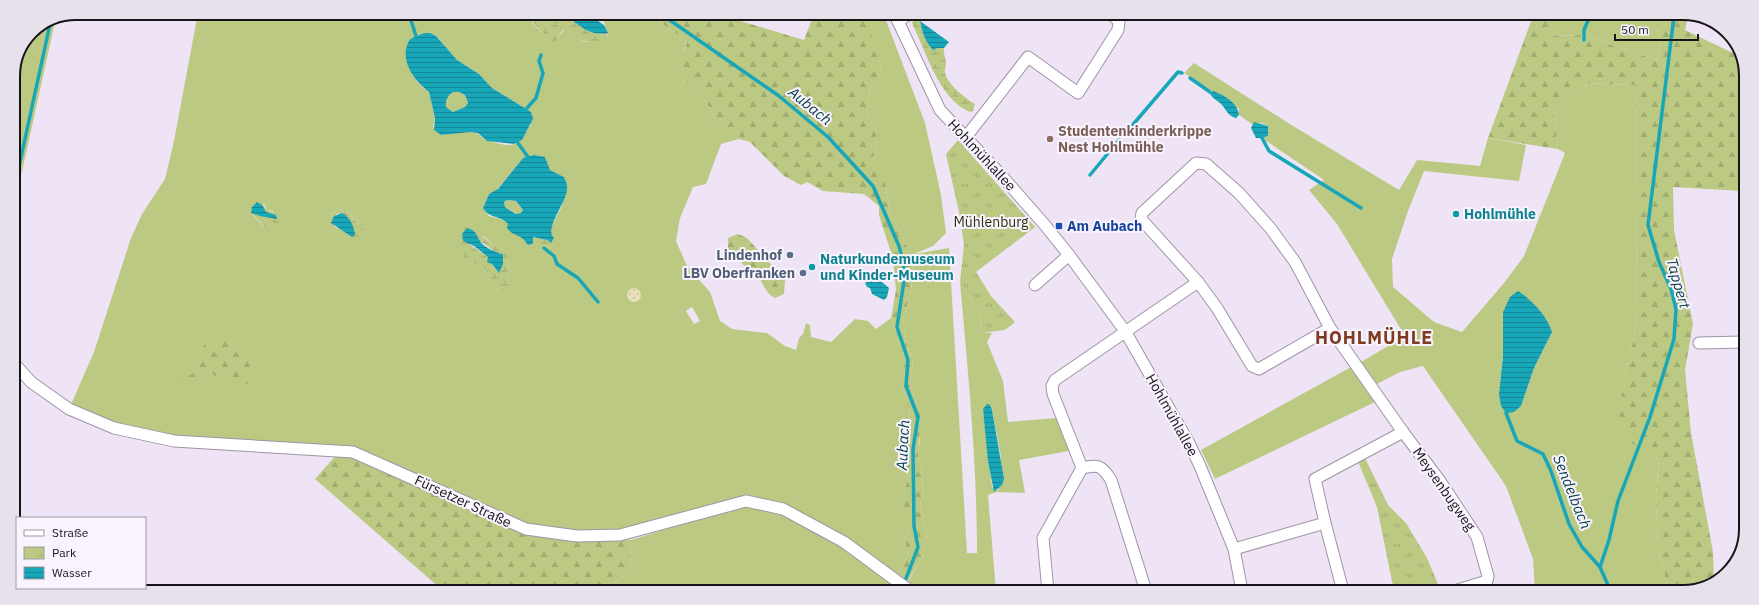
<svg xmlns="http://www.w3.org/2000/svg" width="1759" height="605" font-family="'IBM Plex Sans',sans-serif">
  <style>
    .green { fill: #bcc983; fill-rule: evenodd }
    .forest { fill: url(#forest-firs) }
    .wetland { fill: url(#wetland-marsh); fill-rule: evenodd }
    .sand { fill: url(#sand-dots) }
    .park { fill: url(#park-tufts) }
    .water { fill: url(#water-rules); fill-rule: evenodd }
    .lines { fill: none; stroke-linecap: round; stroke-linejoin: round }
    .stream { stroke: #18a6b9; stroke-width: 3.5 }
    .street-casing { stroke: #9e94a5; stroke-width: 13 }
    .street { stroke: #fff; stroke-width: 11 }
    .education-dot { fill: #8d6e63; stroke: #f9f3fe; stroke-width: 1.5 }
    .culture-dot { fill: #0f9aa8; stroke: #f9f3fe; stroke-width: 1.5 }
    .transit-dot { fill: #1a4fb4; stroke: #f9f3fe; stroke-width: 1.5 }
    .service-dot { fill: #5c6f8a; stroke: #f9f3fe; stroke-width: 1.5 }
    .labels { text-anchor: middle; stroke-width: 4; stroke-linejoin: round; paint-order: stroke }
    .education-label { font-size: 14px; font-weight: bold; fill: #785e54; stroke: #f9f3fe; text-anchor: start }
    .street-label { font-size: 14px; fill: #161319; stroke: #f9f3fe }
    .culture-label { font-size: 14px; font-weight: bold; fill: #0d838f; stroke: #f9f3fe; text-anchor: start }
    .park-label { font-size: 14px; fill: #2c320d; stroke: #f9f3fe }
    .transit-label { font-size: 14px; font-weight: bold; fill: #164399; stroke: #f9f3fe; text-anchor: start }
    .service-label { font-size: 14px; font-weight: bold; fill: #4e5e75; stroke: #f9f3fe; text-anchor: end }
    .water-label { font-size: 15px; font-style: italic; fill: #023e46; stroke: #f9f3fe }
    .district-label { font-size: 18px; font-weight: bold; letter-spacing: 1px; fill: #7d3b1f; stroke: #f9f3fe }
    .rim { fill: none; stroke: #161319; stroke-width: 2 }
  </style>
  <defs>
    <pattern id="forest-firs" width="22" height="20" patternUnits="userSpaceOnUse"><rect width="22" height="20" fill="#bcc983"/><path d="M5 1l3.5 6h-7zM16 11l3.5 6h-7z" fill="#a1ac71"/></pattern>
    <pattern id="wetland-marsh" width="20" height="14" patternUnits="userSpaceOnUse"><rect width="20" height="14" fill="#bcc983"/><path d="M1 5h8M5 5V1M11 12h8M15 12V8" fill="none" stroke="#a1ac71"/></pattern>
    <pattern id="sand-dots" width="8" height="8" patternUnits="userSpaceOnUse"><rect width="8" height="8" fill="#e9dfba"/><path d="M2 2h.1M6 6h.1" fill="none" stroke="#c7be9f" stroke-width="1.8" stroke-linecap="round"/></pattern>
    <pattern id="park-tufts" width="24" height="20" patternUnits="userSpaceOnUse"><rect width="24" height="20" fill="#bcc983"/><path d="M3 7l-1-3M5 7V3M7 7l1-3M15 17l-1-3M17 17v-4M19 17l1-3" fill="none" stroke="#a1ac71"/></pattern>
    <pattern id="water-rules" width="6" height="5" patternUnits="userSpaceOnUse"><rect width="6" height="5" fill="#18a6b9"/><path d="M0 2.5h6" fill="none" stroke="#158696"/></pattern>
  </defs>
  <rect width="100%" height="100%" fill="#eee4f6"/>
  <g class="green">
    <path d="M198 13 525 14 535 26 549 39 558 37 565 29 585 42 608 36 604 22 593 14H638L657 20 687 42 678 67 685 82 695 87 701 95 710 108 717 124 720 127H731L738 131 739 139 721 144 706 184 693 187 680 218 676 241 687 266 710 292 720 321 732 329 767 333 785 346 796 350 799 338 803 334 806 323 810 325 811 337 831 342 855 319 868 321 876 329 891 318 902 348V386L909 407 911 429 906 454 908 478 903 499 910 527 905 541 908 553 897 581 783 509 746 501 620 535 526 529 353 452 174 441 69 409 94 352 131 238 142 214 165 179 174 141ZM424 33 436 36 457 60 479 74 492 88 520 105 531 124C517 149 514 148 486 140 482 138 480 134 476 133 464 130 453 133 441 135L433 127 435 118 429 92C407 76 410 64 410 39ZM528 157H545L550 170 564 177 567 186 562 206 550 229 551 243 540 251 535 246 527 244 525 240 515 233 505 220 489 216 483 208 489 194 495 192 523 158ZM264 204 267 210 273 211 276 225 274 228 263 226 251 213ZM341 209 347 212 359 224 347 238 328 225V215ZM471 224 494 246 507 252 509 258 508 286 498 291 494 288 493 279 484 269 457 250C457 239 460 227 471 224ZM692 307 700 321 694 324 686 311ZM230 341 238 348 216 376 206 371 191 389 180 367 192 375Z"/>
    <polygon points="671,14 712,14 705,21 679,20"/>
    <path d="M865 15H884L925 123 941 195 946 233 933 246 914 254 949 248 967 553H977C977 462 968 372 960 282L981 316 980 332 992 333 987 342 1003 381 1008 422 1057 418 1069 451 1019 460 1025 493 997 492 988 495 996 591 917 590 908 581 922 558 927 536 920 505 923 491 921 465 918 455 920 440 918 404 910 384 913 359 907 346 903 319 910 296 913 276 911 254 890 213 885 184 873 161 877 134 867 112 870 89 882 70ZM983 409 992 410 1001 457 999 488 997 491 992 487Z"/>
    <polygon points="1553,16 1656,16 1660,52 1657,60 1583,35 1549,36"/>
    <polygon points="55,22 13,212 13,73 32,31"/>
    <path d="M1194 63 1293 126 1399 190 1417 160 1480 166 1488 138 1526 145 1519 181 1424 171 1408 211 1392 259 1393 287 1434 322 1462 332 1504 283 1524 256 1565 153 1558 149 1554 114 1588 83 1635 85 1637 315 1634 338 1623 382 1627 441 1659 460 1656 495 1658 549 1669 592H1535L1533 559 1506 486 1423 366 1400 372 1377 384 1361 362 1405 336 1337 224 1309 190 1324 180 1262 138 1268 136V126L1262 123 1252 124 1239 115V109L1184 73ZM1503 312 1552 332 1534 368 1521 406 1499 394 1503 356Z"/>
    <path d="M453 92H459L465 95 468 104 465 107 453 112 446 107C445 101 448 95 453 92Z"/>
    <polygon points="507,200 516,201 523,210 521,213 517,214 505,207 504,202"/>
    <polygon points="1353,366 1375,402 1215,479 1201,450"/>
    <polygon points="745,505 781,513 841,547 899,590 604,590 630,572 631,540"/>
  </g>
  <g class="forest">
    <polygon points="638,14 671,14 679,20 705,21 712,14 717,14 804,40 814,14 866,15 882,70 870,89 867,112 877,134 873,161 882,165 890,213 911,254 913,276 910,296 903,319 907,346 913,359 910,384 918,404 921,420 918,455 921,465 923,491 920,505 927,536 922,558 904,586 897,581 908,553 905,541 910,527 902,499 908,478 906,454 911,429 909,407 902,386 902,348 891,318 896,290 893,259 879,215 879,206 864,194 823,191 807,182 801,185 784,176 750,142 739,139 738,131 731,127 720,127 717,124 710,108 701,95 695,87 685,82 674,60 684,52 687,42 657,20"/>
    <polygon points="1533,16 1553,16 1550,36 1583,35 1657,60 1660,52 1656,16 1688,16 1685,30 1739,56 1738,120 1741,191 1673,187 1674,230 1693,324 1685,370 1691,433 1713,552 1714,582 1683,592 1669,592 1658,549 1656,495 1659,460 1627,441 1619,416 1623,382 1634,338 1637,315 1635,85 1588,83 1554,114 1558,149 1488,138"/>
    <path d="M738 234 747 238 785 280 784 294 775 298C764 293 763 280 754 272 749 267 744 267 739 260L731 258 728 250V238Z"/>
    <polygon points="220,340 230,341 253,360 254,372 250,382 241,387 230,384 206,371 191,389 176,379 175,374 180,366 192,375 197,359 204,345"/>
    <polygon points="338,453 435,491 525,532 631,540 630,572 604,590 441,589 315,479"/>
  </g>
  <g class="wetland">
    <path d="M525 14C535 14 541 21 549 21 554 21 560 18 564 19 582 21 583 37 608 33L604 43C590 46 576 38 565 29L561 32 555 43 551 45C548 36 532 23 525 14Z"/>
    <path d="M915 18 920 21 923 34 937 48H944C943 54 946 58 946 64 946 67 944 69 945 73 948 85 965 98 975 104L973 111 970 112C939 99 926 52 912 23Z"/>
    <path d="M259 200 267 210 276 213 281 222 271 231C262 227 257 217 249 211L253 201Z"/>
    <path d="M341 209 347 212 365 231 364 240 360 244 347 238 327 225 328 215ZM342 213 339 229 334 226 336 214Z"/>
    <path d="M471 224C478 226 483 230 483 237L494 246 507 252 509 258 508 286 502 293 494 288C492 280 491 275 484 269 473 261 449 255 458 236 461 230 465 226 471 224ZM480 241 497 253 503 254V264L495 269 488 257 469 244Z"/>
    <polygon points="533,237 547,240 551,243 540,251 535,246 532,247 527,244 530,245"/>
  </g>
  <circle class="sand" cx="634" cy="295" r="7"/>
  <g class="park">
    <polygon points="958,140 1035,227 976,272 991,296 1015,322 1005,330 980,333 981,316 960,282 964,245 959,212 946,154"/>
    <polygon points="1364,456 1388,505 1406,523 1427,558 1440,589 1394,591 1377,507 1357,459"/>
  </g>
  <g class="water">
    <path d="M533 14H588L604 25 608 33C583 37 578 19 564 18 547 18 551 24 533 14Z"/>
    <path d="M920 21 949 42 944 48H937L933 50C925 42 922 31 920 21Z"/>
    <path d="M424 33H430L436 36 457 60 479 74 492 88 531 112 533 119 522 140 514 144 487 141 478 133 470 132 441 135 434 130 435 118 429 92C413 80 398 58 410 39ZM453 92H459L465 95 468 103 465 107 453 112 446 107C445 101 448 95 453 92Z"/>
    <path d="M1213 91C1224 95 1238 103 1239 115L1236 118C1227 116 1226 108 1220 103 1216 100 1213 98 1210 94Z"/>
    <polygon points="1254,122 1268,126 1268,136 1262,138 1256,138 1251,128"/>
    <path d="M534 155 545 157 550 170 564 177C565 180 567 183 567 186 569 201 543 228 554 238L551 243 547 240 533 237V243L530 245 527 244C522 234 512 236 507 228L508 224C501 215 489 219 483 208L489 194 498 189 523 158ZM507 200 516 201 523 210 521 213 516 214 505 207 504 202Z"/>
    <polygon points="257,202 262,205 266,212 276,215 277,219 260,216 251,213 252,207"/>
    <path d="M342 213C350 217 354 226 355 235L352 237 331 223 334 216Z"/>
    <path d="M467 228C476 230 476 235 480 241 483 247 497 253 503 254V264L499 273 492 264 487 262 488 257 474 246 463 241 462 234Z"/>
    <polygon points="871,279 882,282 889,288 887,297 884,300 872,294 870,288 867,287 865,283"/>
    <path d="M1518 291C1532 300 1547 316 1552 332L1534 368 1521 406 1514 412 1506 413 1501 406 1499 394 1503 356V312L1510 297Z"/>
    <polygon points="987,404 990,405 992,410 1004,479 1002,485 994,492 988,461 983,409"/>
  </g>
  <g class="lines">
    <g class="stream">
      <polyline points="409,14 416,36"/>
      <polyline points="661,14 779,96 828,137 873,186 899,246 901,254"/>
      <polyline points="1584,40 1584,30 1590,16"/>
      <polyline points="1190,78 1210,92"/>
      <polyline points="527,108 536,98 543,73 539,61 541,55"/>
      <polyline points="1124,135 1178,72 1182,73"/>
      <polyline points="1262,138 1269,151 1361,208"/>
      <polyline points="518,143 528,157"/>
      <polyline points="1090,175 1119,140"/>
      <polyline points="13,194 50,24"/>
      <polyline points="544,248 554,256 557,264 578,278 598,302"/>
      <polyline points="903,265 905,274 897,327 908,360 906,386 918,417 913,449 914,526 918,547 905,581"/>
      <polyline points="1506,413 1517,441 1543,454 1551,471 1569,524 1582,547 1600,567 1611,592"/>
      <polyline points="1600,567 1609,540 1618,501 1650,417 1674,339 1676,309 1671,289 1659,262 1648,225 1674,16"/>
    </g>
    <g class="street-casing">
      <g id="street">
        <polyline points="895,15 940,110 1001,175 1044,224 1069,255 1125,331 1190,445 1200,466 1234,549 1242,591"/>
        <polyline points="898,21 908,15"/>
        <polyline points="966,137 1028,57 1078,93 1118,30 1119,21 1112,15"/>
        <polyline points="1198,282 1141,219 1142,213 1196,163 1206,164 1239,193 1271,229 1295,262 1330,328"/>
        <polyline points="1035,285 1069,255"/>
        <polyline points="1699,343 1744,342"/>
        <polyline points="13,362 31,382 69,409 114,428 174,441 353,452 526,529 577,536 620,535 746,501 783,509 844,542 909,590"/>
        <polyline points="1403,432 1440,481 1477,537 1488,576 1487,581 1451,592"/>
        <path d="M1082 468C1099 464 1102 466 1111 480L1146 591"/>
        <polyline points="1325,523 1343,591"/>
        <polyline points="1048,591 1043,538 1082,468 1053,394 1052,386 1055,380 1198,282 1217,308 1252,366 1259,369 1330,328 1403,432 1315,479 1325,523 1234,549"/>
      </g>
    </g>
    <use href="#street" class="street"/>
  </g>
  <circle class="education-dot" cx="1050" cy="139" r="4"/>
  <g class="culture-dot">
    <circle cx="1456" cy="214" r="4"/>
    <circle cx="812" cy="267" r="4"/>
  </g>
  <rect class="transit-dot" x="1055" y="222" width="8" height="8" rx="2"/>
  <g class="service-dot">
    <circle cx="790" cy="255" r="4"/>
    <circle cx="803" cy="273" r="4"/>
  </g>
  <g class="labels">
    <g class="education-label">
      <text x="1058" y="136">Studentenkinderkrippe<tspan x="1058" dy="16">Nest Hohlmühle</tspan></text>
    </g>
    <g class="street-label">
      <text transform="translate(982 155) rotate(47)" y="5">Hohlmühlallee</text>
      <text transform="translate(1172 415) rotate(61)" y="5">Hohlmühlallee</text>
      <text transform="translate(1444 489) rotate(55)" y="5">Meysenbugweg</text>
      <text transform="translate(463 501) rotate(25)" y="5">Fürsetzer Straße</text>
    </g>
    <g class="culture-label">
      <text x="1464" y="219">Hohlmühle</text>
      <text x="820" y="264">Naturkundemuseum<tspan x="820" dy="16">und Kinder-Museum</tspan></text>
    </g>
    <g class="park-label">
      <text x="991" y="227">Mühlenburg</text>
    </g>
    <g class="transit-label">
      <text x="1067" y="231">Am Aubach</text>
    </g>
    <g class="service-label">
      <text x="782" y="260">Lindenhof</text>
      <text x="795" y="278">LBV Oberfranken</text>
    </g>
    <g class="water-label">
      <text transform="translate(810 106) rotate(39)" y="5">Aubach</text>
      <text transform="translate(1678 283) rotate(74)" y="5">Tappert</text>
      <text transform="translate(903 445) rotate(-87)" y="5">Aubach</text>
      <text transform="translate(1572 492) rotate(68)" y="5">Sendelbach</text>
    </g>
    <g class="district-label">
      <text x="1374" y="344">HOHLMÜHLE</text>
    </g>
  </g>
  <path d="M0 0H1759V605H0ZM76 20H1683A56 56 0 0 1 1739 76V529A56 56 0 0 1 1683 585H76A56 56 0 0 1 20 529V76A56 56 0 0 1 76 20Z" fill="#e7e1ec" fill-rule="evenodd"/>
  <path class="rim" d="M76 20H1683A56 56 0 0 1 1739 76V529A56 56 0 0 1 1683 585H76A56 56 0 0 1 20 529V76A56 56 0 0 1 76 20Z"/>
  <rect x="16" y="517" width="130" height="72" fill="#f9f3fe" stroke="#9e99a2"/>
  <rect x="24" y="530" width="20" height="6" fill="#ffffff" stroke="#9e99a2"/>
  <text x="52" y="537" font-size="12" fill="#161319">Straße</text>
  <rect x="24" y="547" width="20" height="12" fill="url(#park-tufts)" stroke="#9e99a2"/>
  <text x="52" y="557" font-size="12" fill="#161319">Park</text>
  <rect x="24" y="567" width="20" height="12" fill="url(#water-rules)" stroke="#9e99a2"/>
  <text x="52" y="577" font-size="12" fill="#161319">Wasser</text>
  <path d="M1615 34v6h83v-6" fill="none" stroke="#161319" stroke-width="2"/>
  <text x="1621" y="34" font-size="12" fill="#161319" stroke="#f9f3fe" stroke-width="3" paint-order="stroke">50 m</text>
</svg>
